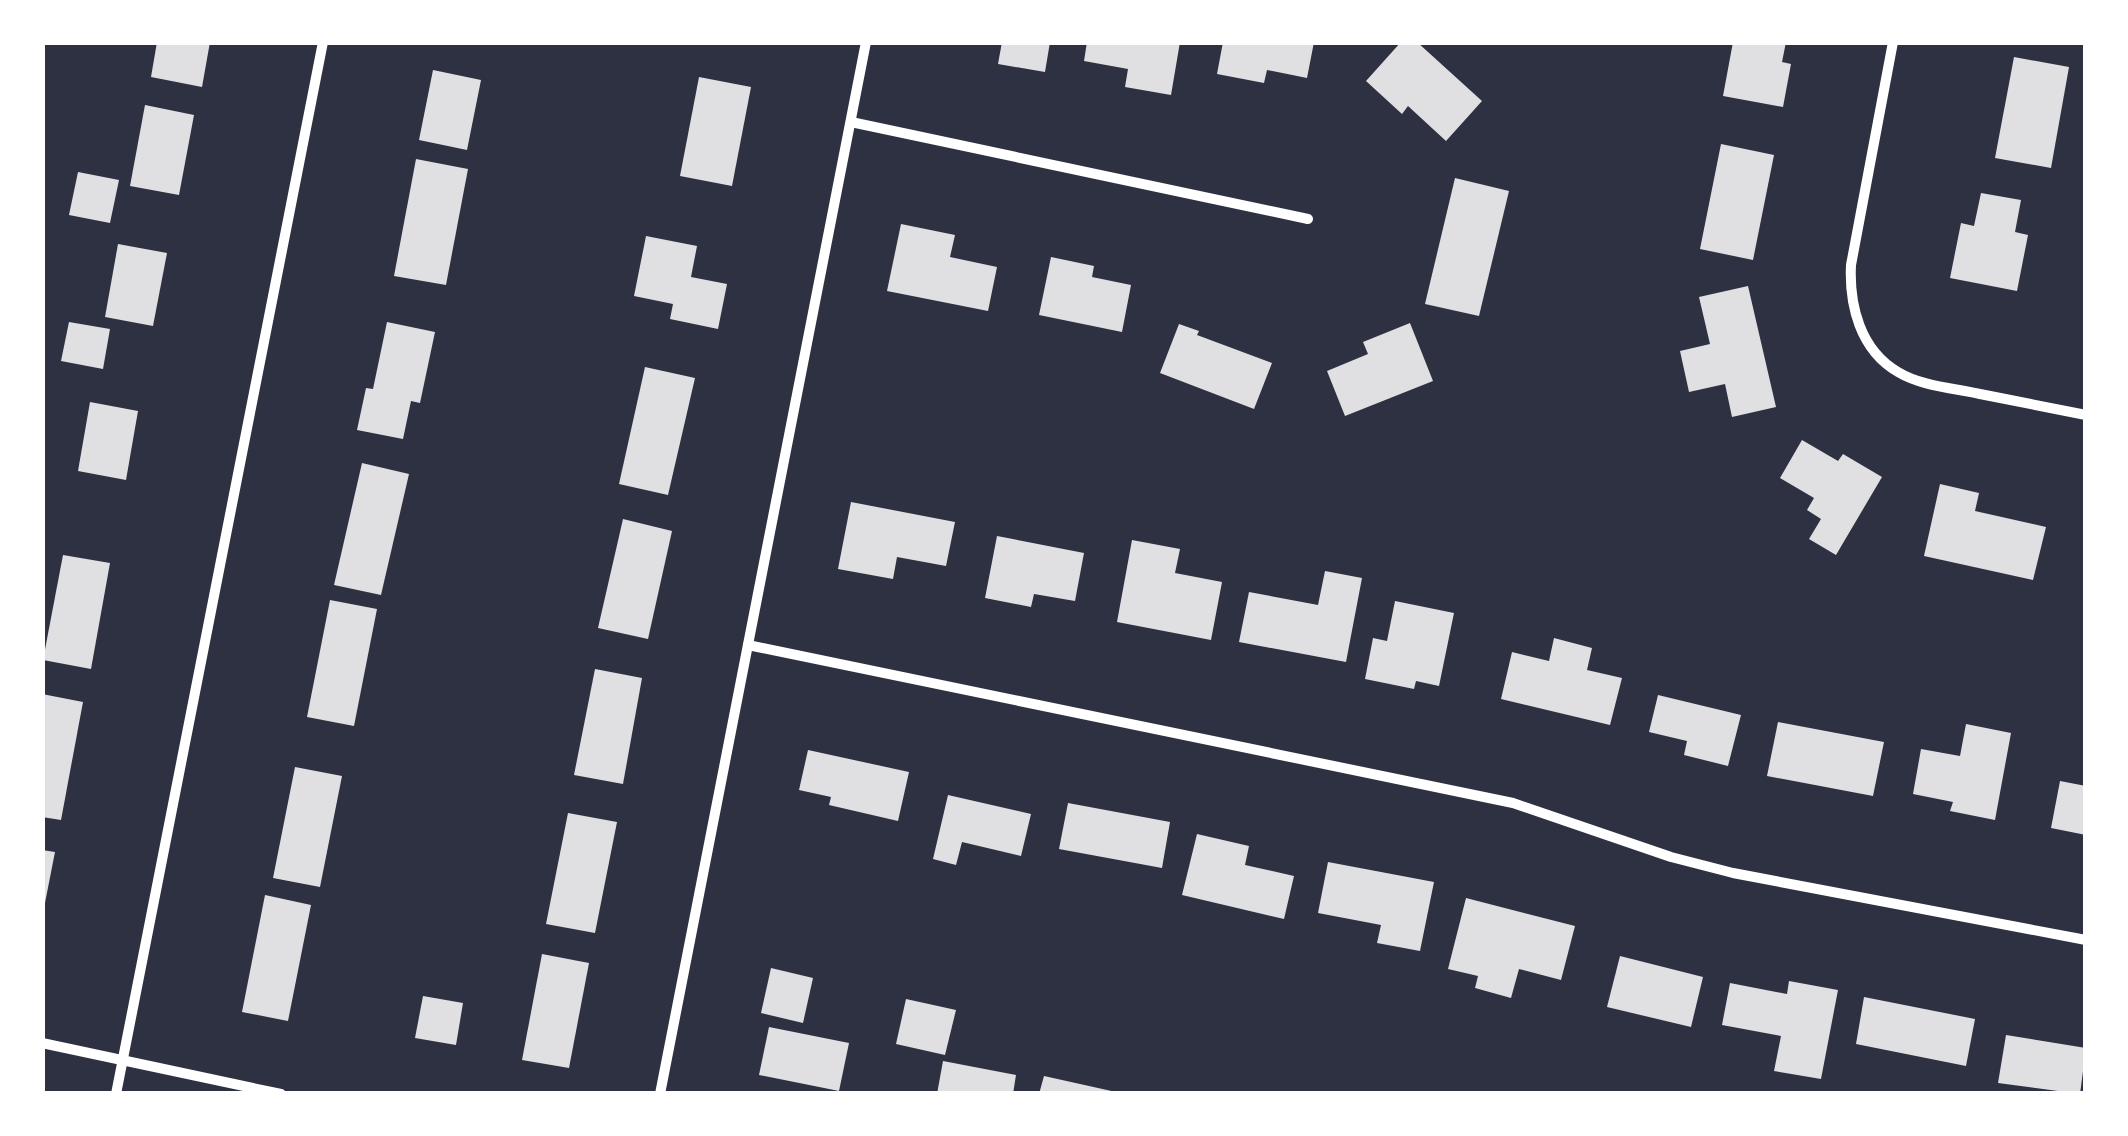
<svg xmlns="http://www.w3.org/2000/svg" width="2128" height="1136" font-family="'Fira Sans Condensed',sans-serif">
  <style>
    .building { fill: #e0e0e3 }
    .lines { fill: none; stroke-linecap: round; stroke-linejoin: round }
    .minor { stroke: #fff; stroke-width: 10 }
  </style>
  <rect width="100%" height="100%" fill="#2d3142"/>
  <g class="building">
    <polygon points="157,42 210,42 202,87 151,77"/>
    <polygon points="1002,42 1050,42 1045,72 998,64"/>
    <polygon points="1087,42 1180,42 1171,95 1125,87 1128,69 1084,61"/>
    <polygon points="1223,42 1314,42 1307,78 1267,70 1264,83 1217,74"/>
    <polygon points="1401,42 1417,42 1482,101 1446,141 1408,106 1402,114 1366,81"/>
    <polygon points="1733,42 1786,42 1782,62 1791,64 1783,107 1723,96"/>
    <polygon points="2014,57 2069,67 2051,168 1995,158"/>
    <polygon points="433,70 481,80 467,150 419,140"/>
    <polygon points="699,77 751,87 732,186 680,176"/>
    <polygon points="145,105 194,115 179,195 130,186"/>
    <polygon points="1721,144 1774,155 1753,260 1700,249"/>
    <polygon points="416,159 468,169 446,285 394,276"/>
    <polygon points="78,172 119,180 110,223 69,215"/>
    <polygon points="1455,178 1509,191 1479,316 1425,304"/>
    <polygon points="1981,193 2021,200 2015,232 2028,235 2017,291 1950,278 1961,223 1974,226"/>
    <polygon points="901,224 955,235 950,257 997,267 988,311 887,291"/>
    <polygon points="646,236 697,246 691,277 727,284 718,329 670,319 673,304 634,296"/>
    <polygon points="118,244 167,253 153,326 105,317"/>
    <polygon points="1051,257 1094,266 1092,277 1131,285 1122,332 1039,315"/>
    <polygon points="1748,286 1776,407 1732,417 1725,384 1689,392 1680,351 1710,344 1699,297"/>
    <polygon points="69,322 110,329 103,369 61,361"/>
    <polygon points="387,322 435,332 420,403 411,401 403,439 357,430 366,388 373,389"/>
    <polygon points="1410,323 1433,381 1345,416 1327,371 1368,354 1363,342"/>
    <polygon points="1179,324 1199,331 1197,335 1272,363 1254,409 1160,373"/>
    <polygon points="645,367 695,378 668,495 619,484"/>
    <polygon points="90,402 138,411 126,480 78,471"/>
    <polygon points="1802,440 1838,461 1843,454 1882,477 1836,555 1809,539 1821,519 1807,510 1814,498 1780,478"/>
    <polygon points="362,463 409,474 381,595 334,585"/>
    <polygon points="1940,484 1979,493 1975,511 2046,527 2033,580 1924,556"/>
    <polygon points="851,502 955,522 946,566 897,557 893,579 838,569"/>
    <polygon points="623,519 672,531 648,639 598,628"/>
    <polygon points="997,536 1084,553 1075,601 1034,594 1031,607 985,598"/>
    <polygon points="1132,540 1180,549 1175,573 1222,582 1211,640 1117,622"/>
    <polygon points="63,555 110,563 91,669 43,660"/>
    <polygon points="1325,571 1362,578 1346,662 1239,642 1249,592 1318,605"/>
    <polygon points="330,600 377,609 354,726 307,717"/>
    <polygon points="1395,601 1454,613 1439,686 1416,681 1414,689 1365,679 1373,638 1387,641"/>
    <polygon points="1554,638 1592,648 1587,670 1622,678 1610,725 1501,699 1512,652 1549,661"/>
    <polygon points="595,669 642,678 623,784 574,775"/>
    <polygon points="42,694 83,702 61,820 42,817"/>
    <polygon points="1658,695 1741,715 1728,766 1684,755 1687,741 1649,732"/>
    <polygon points="1778,722 1884,742 1873,796 1767,776"/>
    <polygon points="1966,724 2011,733 1995,820 1950,811 1953,802 1913,794 1921,749 1960,756"/>
    <polygon points="808,750 909,772 898,821 829,805 831,797 799,790"/>
    <polygon points="295,767 342,776 320,887 273,878"/>
    <polygon points="2060,781 2086,786 2086,835 2051,828"/>
    <polygon points="948,795 1031,814 1021,856 962,842 956,865 933,859"/>
    <polygon points="1068,803 1170,822 1162,868 1059,849"/>
    <polygon points="568,813 617,822 595,933 546,924"/>
    <polygon points="1197,834 1249,846 1245,865 1294,876 1284,919 1182,895"/>
    <polygon points="42,850 55,852 44,908 42,907"/>
    <polygon points="1328,862 1434,882 1420,951 1377,943 1381,925 1318,913"/>
    <polygon points="265,895 311,905 288,1021 242,1012"/>
    <polygon points="1466,898 1575,926 1561,980 1519,969 1511,998 1475,988 1478,976 1448,969"/>
    <polygon points="542,954 589,963 569,1068 522,1060"/>
    <polygon points="1620,956 1703,977 1691,1027 1607,1007"/>
    <polygon points="771,968 813,978 803,1023 761,1013"/>
    <polygon points="1789,981 1838,990 1821,1079 1774,1071 1781,1036 1722,1025 1730,983 1787,994"/>
    <polygon points="423,996 463,1003 456,1045 415,1038"/>
    <polygon points="1864,997 1975,1019 1966,1066 1856,1044"/>
    <polygon points="906,999 956,1010 945,1055 896,1044"/>
    <polygon points="769,1027 849,1043 839,1091 759,1075"/>
    <polygon points="2006,1035 2086,1048 2080,1094 1998,1083"/>
    <polygon points="943,1061 1016,1075 1013,1094 937,1094"/>
    <polygon points="1044,1076 1116,1092 1116,1094 1039,1094"/>
  </g>
  <g class="lines">
    <g class="minor">
      <path d="M1893 42 1851 265C1849 305 1860 350 1898 372 1921 386 1953 388 1980 394 2015 401 2050 408 2086 415"/>
      <polyline points="851,122 1308,219"/>
      <polyline points="748,645 1513,803 1671,857 1733,873 2086,940"/>
      <polyline points="42,1043 281,1094"/>
      <polyline points="116,1094 323,42"/>
      <polyline points="660,1094 866,42"/>
    </g>
  </g>
  <rect width="2128" height="1136" fill="none" stroke="#ffffff" stroke-width="90"/>
</svg>
